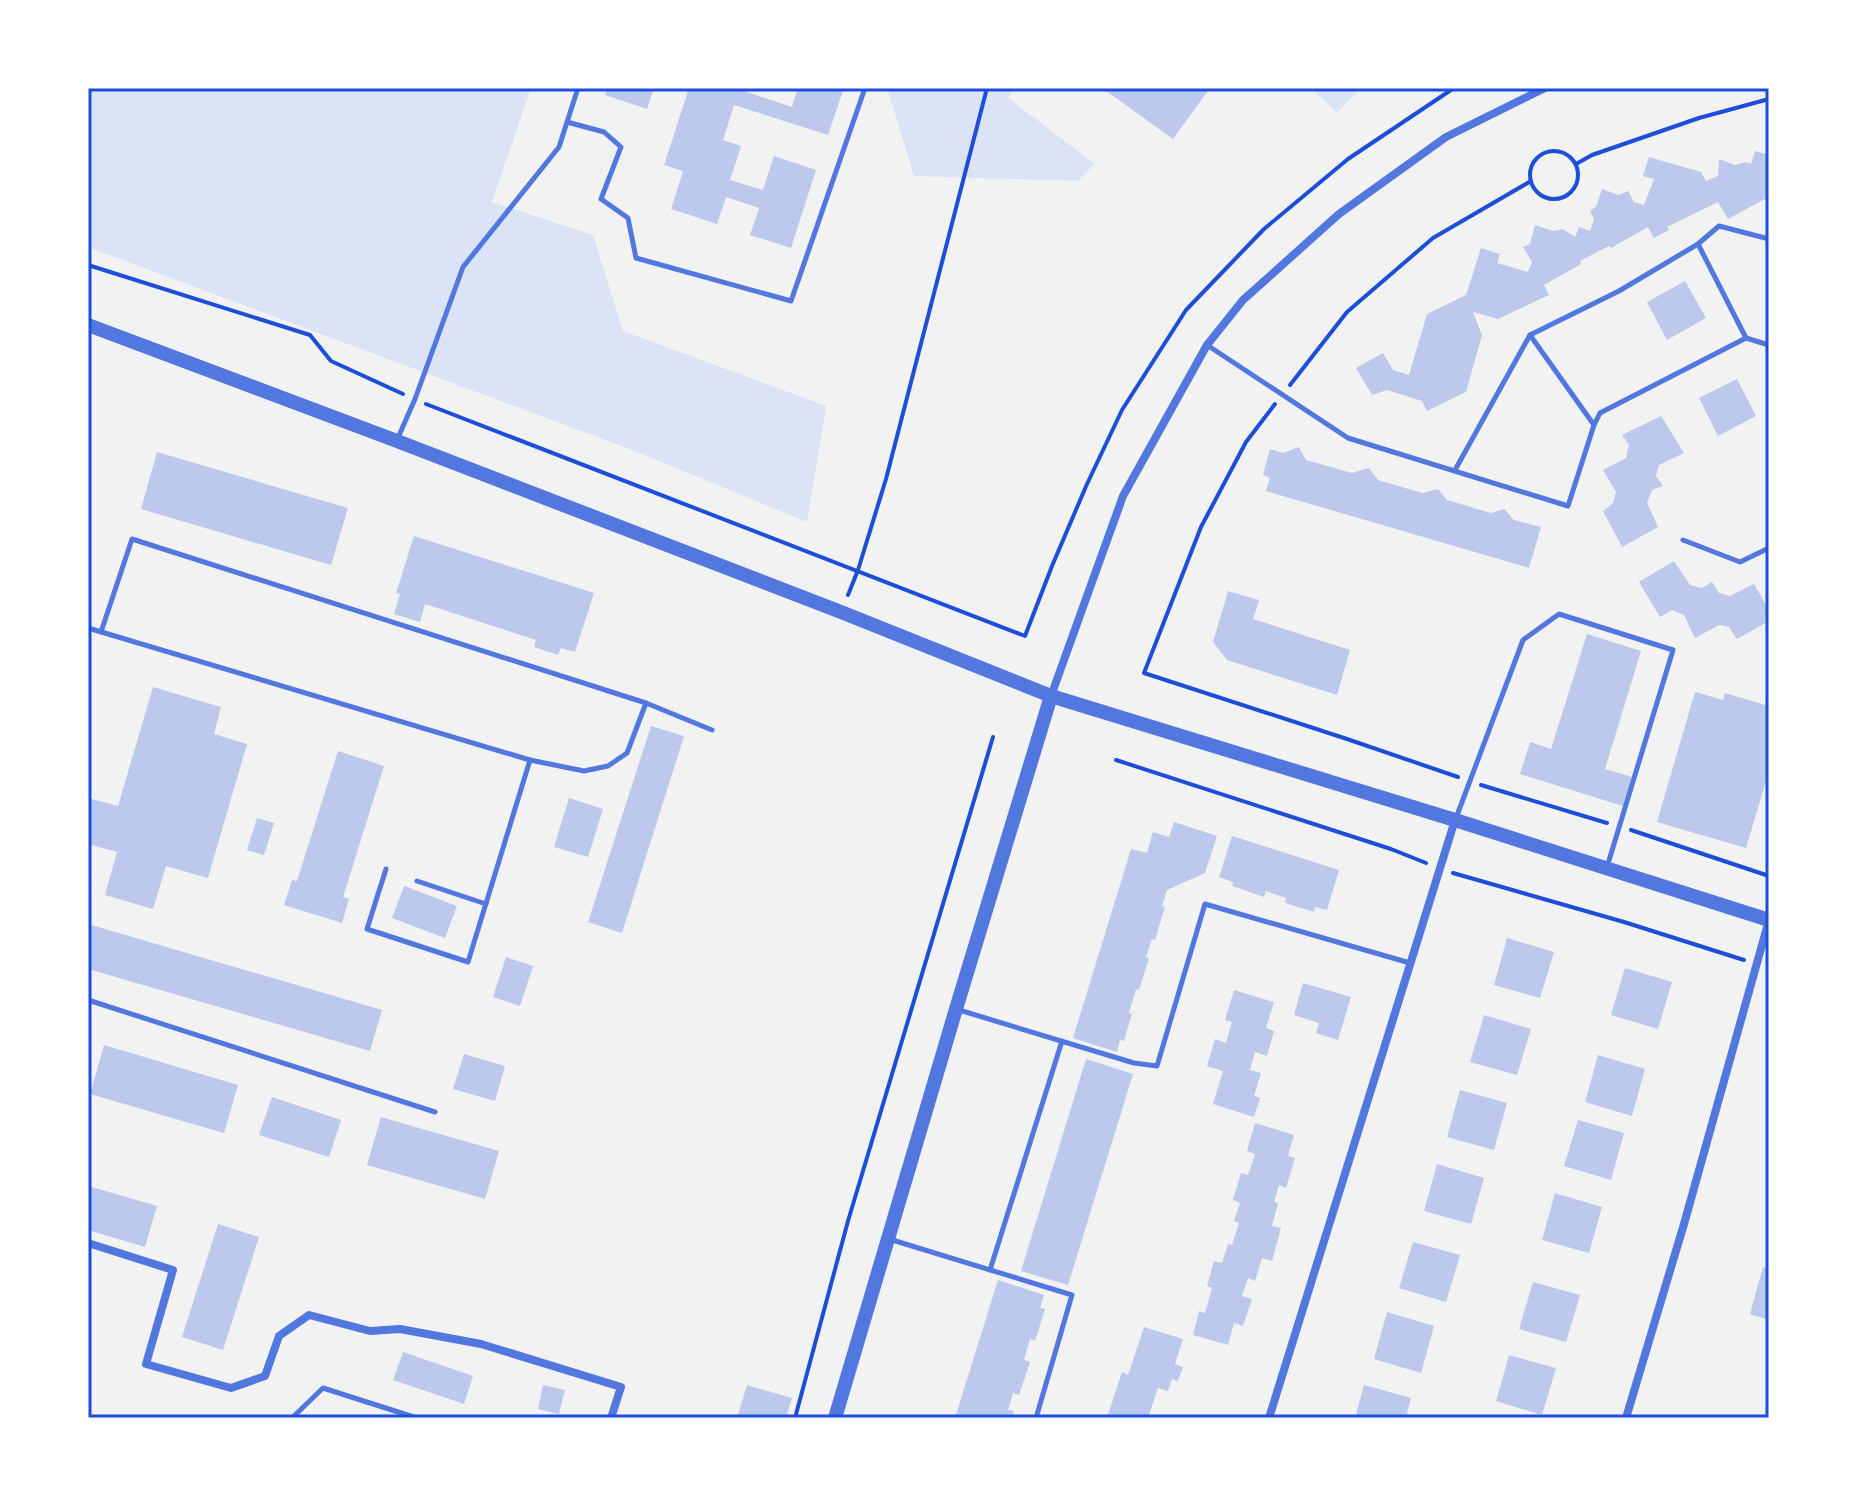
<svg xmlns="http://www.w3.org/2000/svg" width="1857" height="1506" font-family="'PT Serif',serif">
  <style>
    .green { fill: #dbe4f7 }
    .building { fill: #bdc9ec }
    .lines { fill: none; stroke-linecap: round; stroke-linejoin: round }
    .path { stroke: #1d4ed8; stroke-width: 4 }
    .service { stroke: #5277de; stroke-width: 5 }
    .minor { stroke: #5277de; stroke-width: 8 }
    .tertiary { stroke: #5277de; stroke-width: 14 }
    .neatline { fill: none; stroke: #1d4ed8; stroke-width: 3 }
  </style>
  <rect width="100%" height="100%" fill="#f2f2f2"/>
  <g class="green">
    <polygon points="88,88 531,88 492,202 593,235 623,331 826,406 807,522 632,450 88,247"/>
    <polygon points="887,88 1015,88 1008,98 1095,164 1078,181 914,176"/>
    <polygon points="1311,88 1361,88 1337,113"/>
  </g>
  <g class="building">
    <polygon points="608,88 654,88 647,109 605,95"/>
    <polygon points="689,88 735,88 792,107 798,88 844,88 828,135 734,105 723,140 741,146 730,180 763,190 774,156 816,170 791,248 750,235 759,208 726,197 717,224 671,209 683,171 664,165"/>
    <polygon points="1102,88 1210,88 1173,139"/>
    <polygon points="1755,151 1769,155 1769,207 1765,199 1728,219 1718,202 1667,227 1669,230 1654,238 1648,227 1611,248 1609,246 1580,261 1581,264 1544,285 1549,295 1498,319 1473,312 1482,335 1466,392 1427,411 1422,401 1387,390 1372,395 1356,368 1383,353 1393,370 1409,375 1427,314 1466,295 1481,248 1500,254 1497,263 1528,272 1532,262 1523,247 1530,244 1535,225 1553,231 1563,229 1575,237 1579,227 1590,231 1594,219 1590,211 1596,207 1602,189 1619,195 1628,191 1634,202 1644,205 1654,179 1643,176 1649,157 1701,172 1706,181 1718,176 1719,159 1735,165 1745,162 1751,164"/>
    <polygon points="1685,281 1706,318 1667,340 1647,302"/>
    <polygon points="1737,379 1756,416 1718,436 1699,398"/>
    <polygon points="1661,416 1684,453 1659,465 1656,476 1663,486 1652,490 1647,503 1658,527 1622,547 1603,511 1613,503 1616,492 1603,470 1626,458 1629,445 1622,435"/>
    <polygon points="1299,447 1306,460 1352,473 1369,468 1378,480 1422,493 1438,489 1447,500 1491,513 1504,509 1514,520 1541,527 1529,568 1266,491 1270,478 1263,475 1270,449 1283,453"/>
    <polygon points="157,452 348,508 331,565 141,509"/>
    <polygon points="414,536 594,593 575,652 561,648 558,655 534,647 536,640 425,604 420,622 394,614 400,594 396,593"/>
    <polygon points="1674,561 1690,585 1702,588 1712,582 1719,593 1730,596 1754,584 1769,610 1769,621 1737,639 1729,627 1719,625 1695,638 1684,615 1672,610 1660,617 1639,582"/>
    <polygon points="1228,591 1259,600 1253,619 1350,650 1337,695 1227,660 1213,642"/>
    <polygon points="1587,634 1641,651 1605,769 1632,777 1623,806 1520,774 1530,742 1551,749"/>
    <polygon points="153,687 221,707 214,734 247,744 208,878 166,866 153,909 105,895 117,852 88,844 88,798 118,806"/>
    <polygon points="1695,692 1723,700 1725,693 1769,706 1769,771 1746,848 1657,822"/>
    <polygon points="651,726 684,736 622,933 588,922"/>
    <polygon points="338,751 384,766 343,897 349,899 342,923 284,905 292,880 297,881"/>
    <polygon points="569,798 603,809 588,857 554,847"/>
    <polygon points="257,818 274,823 264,855 247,850"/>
    <polygon points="1174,822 1217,836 1205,873 1167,890 1162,906 1165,907 1155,940 1152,939 1146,957 1149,958 1139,990 1136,989 1129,1013 1132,1014 1124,1041 1120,1040 1117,1052 1073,1038 1131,849 1147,853 1153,832 1169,837"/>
    <polygon points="1232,836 1339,870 1327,910 1315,907 1314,912 1285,903 1286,898 1266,891 1264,897 1232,886 1233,882 1219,877"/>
    <polygon points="404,886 457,906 445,938 392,918"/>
    <polygon points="88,924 382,1010 370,1051 88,969"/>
    <polygon points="1507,938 1554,952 1540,998 1494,985"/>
    <polygon points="506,957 533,966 520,1006 493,997"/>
    <polygon points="1625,968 1672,982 1658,1029 1611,1015"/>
    <polygon points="1303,983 1351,997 1338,1040 1316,1033 1319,1023 1294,1015"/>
    <polygon points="1234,990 1274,1002 1266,1028 1274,1031 1267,1056 1255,1052 1250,1070 1261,1073 1254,1096 1260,1098 1254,1117 1213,1104 1223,1071 1207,1066 1215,1039 1226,1043 1232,1022 1225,1020"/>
    <polygon points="1484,1015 1531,1029 1517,1075 1470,1062"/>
    <polygon points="104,1045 238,1085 224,1133 90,1094"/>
    <polygon points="464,1054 505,1066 495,1101 453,1089"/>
    <polygon points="1598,1055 1645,1069 1632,1116 1585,1102"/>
    <polygon points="1086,1059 1133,1074 1068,1285 1021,1271"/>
    <polygon points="1460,1090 1507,1103 1494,1150 1447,1137"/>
    <polygon points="272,1097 341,1120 329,1157 259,1135"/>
    <polygon points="381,1117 499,1151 485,1199 367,1165"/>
    <polygon points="1578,1120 1624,1133 1611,1180 1564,1166"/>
    <polygon points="1255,1123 1294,1135 1288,1156 1295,1158 1286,1188 1279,1185 1274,1202 1278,1203 1272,1226 1281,1228 1272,1261 1262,1258 1255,1281 1248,1278 1242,1296 1252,1299 1243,1326 1234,1323 1228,1345 1193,1335 1199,1311 1205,1313 1212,1288 1207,1286 1214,1261 1222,1263 1228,1244 1232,1245 1239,1223 1234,1221 1240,1203 1233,1200 1241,1173 1248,1175 1255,1154 1247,1151"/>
    <polygon points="1437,1164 1484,1178 1471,1224 1424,1211"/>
    <polygon points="88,1186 157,1206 145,1247 88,1230"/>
    <polygon points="1555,1193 1602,1207 1589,1253 1542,1240"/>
    <polygon points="218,1224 259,1237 223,1350 182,1337"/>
    <polygon points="1413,1242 1460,1255 1446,1302 1399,1288"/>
    <polygon points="1763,1267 1769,1269 1769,1320 1750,1314"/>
    <polygon points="998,1280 1044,1295 1040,1308 1045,1309 1035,1341 1030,1339 1024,1360 1030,1362 1019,1395 1013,1393 1008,1410 1014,1411 1012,1418 955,1418"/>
    <polygon points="1533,1282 1580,1295 1566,1342 1519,1329"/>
    <polygon points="1387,1312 1434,1326 1421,1373 1374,1359"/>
    <polygon points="1144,1327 1183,1339 1175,1364 1183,1367 1178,1381 1172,1379 1168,1391 1158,1388 1148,1418 1107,1418 1122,1372 1128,1375"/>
    <polygon points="403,1352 473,1376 464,1404 393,1380"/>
    <polygon points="1509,1355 1556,1368 1542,1415 1496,1401"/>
    <polygon points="543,1385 565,1390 559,1414 538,1409"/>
    <polygon points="747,1385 792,1398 786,1418 737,1418"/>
    <polygon points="1364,1385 1411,1398 1406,1418 1355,1418"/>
  </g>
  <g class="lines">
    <g class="path">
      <circle cx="1554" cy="175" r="24"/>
      <polyline points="1576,164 1592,155 1699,118 1769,99"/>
      <polyline points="88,265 310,335 331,361 403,394"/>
      <polyline points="1290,385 1347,312 1433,238 1531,181"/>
      <polyline points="426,404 1025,636 1052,566 1087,484 1122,410 1186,310 1264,229 1348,159 1454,88"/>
      <polyline points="1275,404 1246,442 1201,527 1144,673 1347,739 1458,777"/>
      <polyline points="848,595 858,570 886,479 987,88"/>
      <polyline points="1116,760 1391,849 1426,863"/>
      <polyline points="1481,785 1607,823"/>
      <polyline points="1631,830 1769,876"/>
      <polyline points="1453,873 1624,922 1744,960"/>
      <polyline points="795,1418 848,1221 993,737"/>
    </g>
    <g class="service">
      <polyline points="567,122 604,132 621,147 601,199 628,218 636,258 791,301 865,88"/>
      <polyline points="1698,244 1746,338"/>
      <polyline points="1207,345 1348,438 1568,506 1594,425 1530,335"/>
      <polyline points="1594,425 1600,413 1746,338 1769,345"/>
      <polyline points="397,440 415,399 463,267 559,147 578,88"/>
      <polyline points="1455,470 1530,335 1619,291 1698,244 1719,226 1769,239"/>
      <polyline points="1683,540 1740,562 1769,548"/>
      <polyline points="88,628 530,760 584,771 608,766 627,753 646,703 712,730"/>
      <polyline points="101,632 132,539 646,703"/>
      <polyline points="1456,818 1523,640 1559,614 1673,650 1607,867"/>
      <polyline points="386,869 367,929 468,962 530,760"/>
      <polyline points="417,881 486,904"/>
      <polyline points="88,1000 435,1112"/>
      <polyline points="959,1010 1134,1063 1157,1066 1205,904 1410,963"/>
      <polyline points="889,1239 1072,1295 1036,1418"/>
      <polyline points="990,1270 1062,1041"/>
      <polyline points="292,1418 323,1388 417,1418"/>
    </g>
    <g class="minor">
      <polyline points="1051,696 1123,496 1207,345 1243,300 1339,214 1446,137 1545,88"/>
      <polyline points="88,1243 173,1270 146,1364 231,1388 265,1376 279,1336 309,1315 370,1331 400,1329 481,1344 621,1387 611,1418"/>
      <polyline points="1269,1418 1455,820"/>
      <polyline points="1626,1418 1684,1224 1769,920"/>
    </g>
    <g class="tertiary">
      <polyline points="88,325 397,441 841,612 1051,696 1455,820 1769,920"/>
      <polyline points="835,1418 956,1009 1051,696"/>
    </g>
  </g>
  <rect width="1857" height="1506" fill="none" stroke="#ffffff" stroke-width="180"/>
  <rect x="90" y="90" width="1677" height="1326" class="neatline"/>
</svg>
